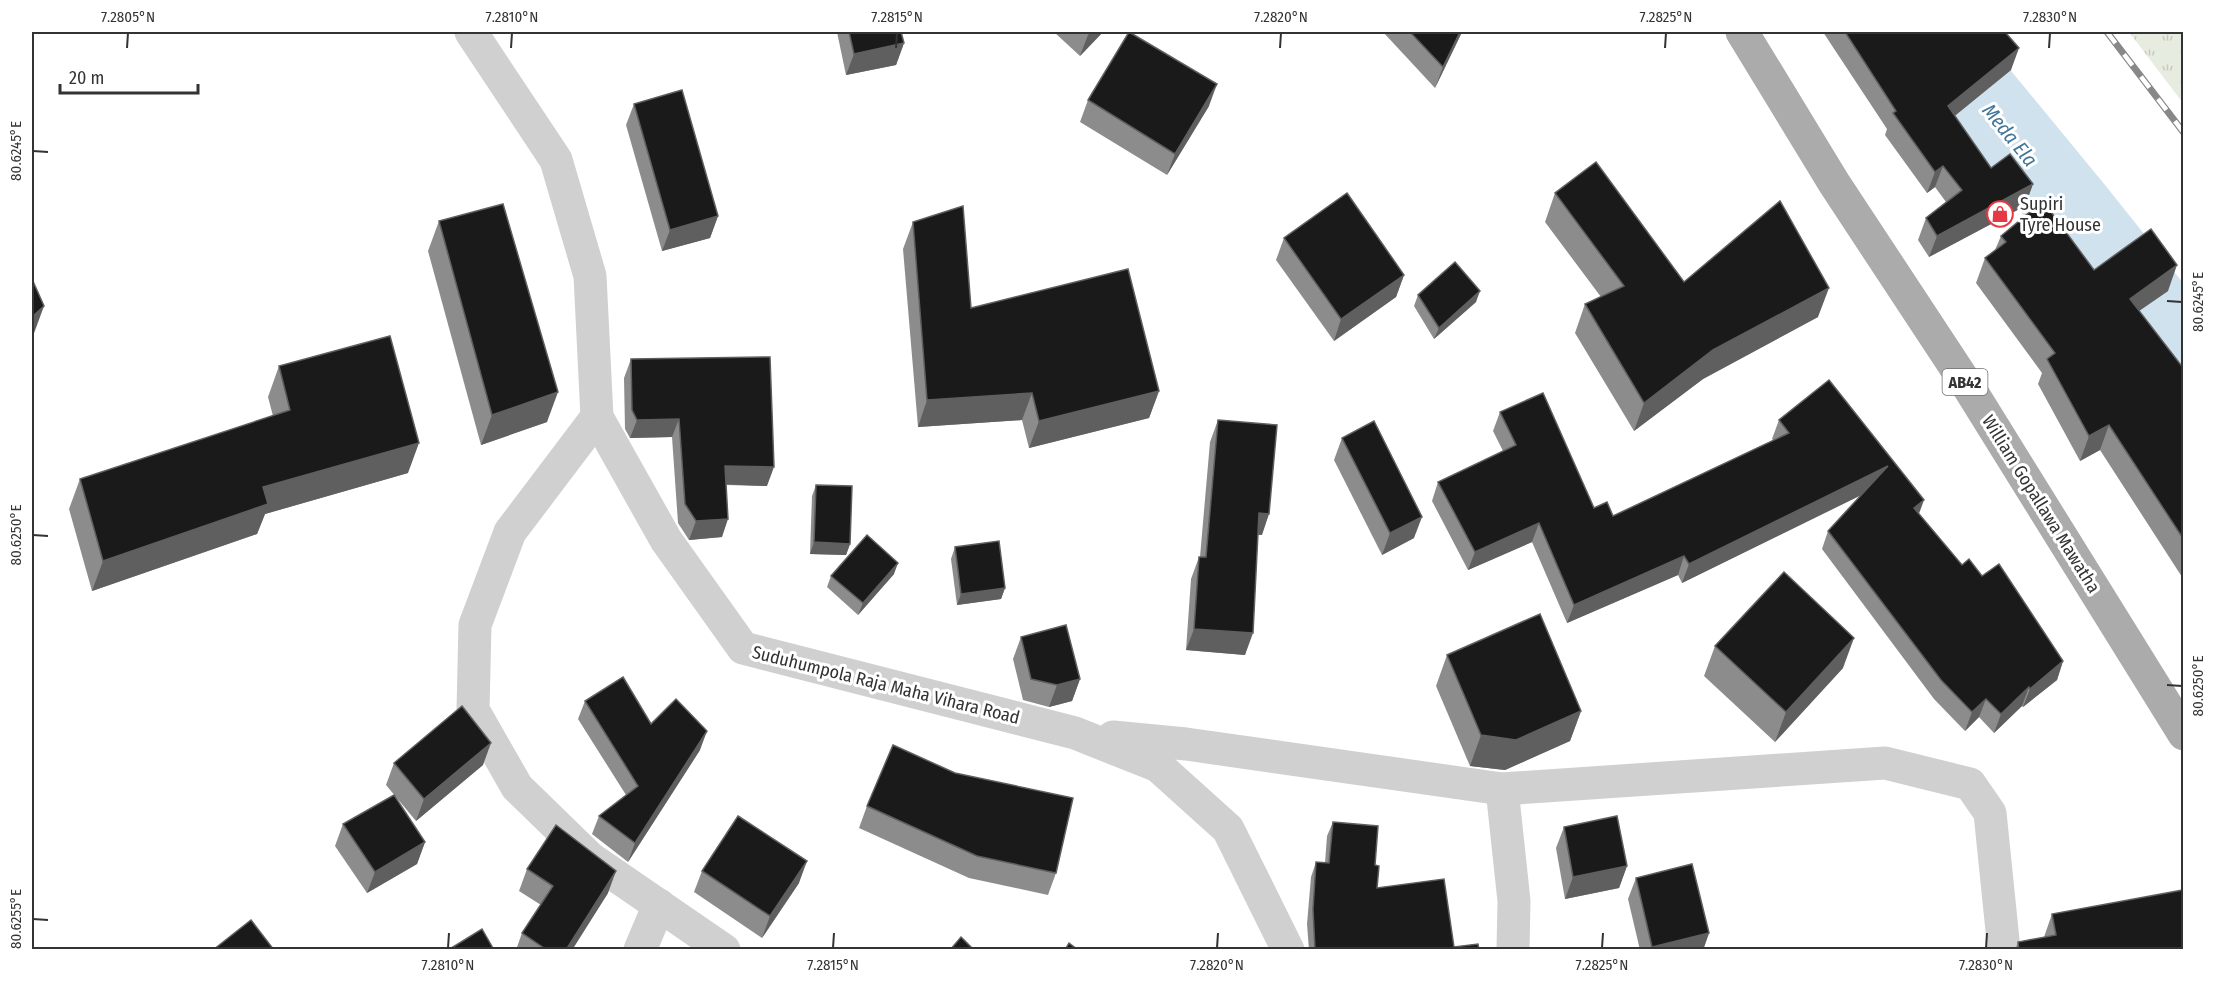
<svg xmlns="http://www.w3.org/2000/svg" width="2215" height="981" font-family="'Fira Sans Condensed',sans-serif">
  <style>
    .park { fill: url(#park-tufts) }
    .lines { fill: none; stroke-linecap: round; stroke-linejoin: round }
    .river { stroke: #cfe2ee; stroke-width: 82 }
    .minor { stroke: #d0d0d0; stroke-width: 33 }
    .major { stroke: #ababab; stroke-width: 33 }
    .rail-casing { stroke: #888; stroke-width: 7 }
    .rail { stroke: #fff; stroke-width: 4.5; stroke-dasharray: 14; stroke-linecap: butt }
    .wall { fill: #8c8c8c }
    .shaded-wall { fill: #5f5f5f }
    .building { fill: #1a1a1a; stroke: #5f5f5f; stroke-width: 1.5 }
    .ticks { fill: none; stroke: #333; stroke-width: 2 }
    .labels { text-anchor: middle; stroke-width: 6; stroke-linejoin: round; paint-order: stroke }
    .shield { fill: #fff; stroke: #707070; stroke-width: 1.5 }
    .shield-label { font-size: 16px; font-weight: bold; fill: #333 }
    .poi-label { font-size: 18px; fill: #333; stroke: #fff; text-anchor: start }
    .street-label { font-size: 18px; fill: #333; stroke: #fff }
    .water-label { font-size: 20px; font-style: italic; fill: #3f7597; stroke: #fff }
    .neatline { fill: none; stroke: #333; stroke-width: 2 }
    .ticks-label { font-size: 15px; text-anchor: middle; fill: #333 }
  </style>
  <defs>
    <pattern id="park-tufts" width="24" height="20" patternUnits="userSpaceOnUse" patternTransform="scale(1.5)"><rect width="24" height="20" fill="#e6ecdf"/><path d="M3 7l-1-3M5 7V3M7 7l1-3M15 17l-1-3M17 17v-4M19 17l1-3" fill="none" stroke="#c6cbc0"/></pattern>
  </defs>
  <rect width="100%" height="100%" fill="#fff"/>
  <polygon class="park" points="2129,32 2183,32 2183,103"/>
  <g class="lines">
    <polyline class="river" points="1926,32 2075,213 2184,350"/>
    <g class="minor">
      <polyline points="471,32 556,160 590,276 597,417 666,540 743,648 1075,733 1158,766 1228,829 1288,950"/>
      <polyline points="597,417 510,532 475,625 473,710 517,787 590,858 724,950"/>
      <polyline points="1113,737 1186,744 1502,789 1885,763 1970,784 1990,813 2004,950"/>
      <polyline points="1502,789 1514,901 1513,950"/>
      <polyline points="640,950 659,905"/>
    </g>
    <polyline class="major" points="1742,32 1834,183 1971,391 2184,734"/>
    <g class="rail-casing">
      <polyline id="rail" points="2107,32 2184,133"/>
    </g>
    <use href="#rail" class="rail"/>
  </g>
  <g class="wall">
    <polygon points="837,32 901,32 904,43 896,65 846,75"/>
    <polygon points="1054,32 1103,32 1080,56"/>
    <polygon points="1383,32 1462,32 1435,88"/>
    <polygon points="1823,32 2005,32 2011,70 1954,116 1991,168 2033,184 2025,206 1929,257 1918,240 1926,218 1946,202 1935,187 1927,193 1885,135 1887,129"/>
    <polygon points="1088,100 1209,106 1167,175 1080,122"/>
    <polygon points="634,104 718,216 710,238 662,251 626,125"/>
    <polygon points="1555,193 1684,282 1818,317 1703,379 1634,431 1575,333 1585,304 1601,297 1545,222"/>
    <polygon points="439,221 547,422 481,445 428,251"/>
    <polygon points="913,222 971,308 1159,391 1149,418 1029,448 1022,420 918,427 903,249"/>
    <polygon points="2001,236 2094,270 2168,291 2139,311 2184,369 2184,580 2100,450 2080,461 2038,384 2042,373 1976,283 1985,258 1995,250"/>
    <polygon points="1284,238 1404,275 1396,297 1334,341 1276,260"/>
    <polygon points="1418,295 1476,302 1434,339 1414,306"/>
    <polygon points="631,359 767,486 726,485 722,537 689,540 678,523 672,437 630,438 625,429 624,378"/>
    <polygon points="279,366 408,473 265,514 257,534 92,591 69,509 80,479 273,416 268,397"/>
    <polygon points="1500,412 1594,508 1613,516 1773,440 1772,439 1779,420 1919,514 1962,565 1982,576 2063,661 2057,680 2023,707 2022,706 1994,733 1979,717 1965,731 1934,699 1822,549 1828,531 1862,494 1682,583 1678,575 1567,623 1532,542 1468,570 1432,501 1438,482 1503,451 1493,431"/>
    <polygon points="1218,420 1262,535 1258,535 1245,655 1186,650 1191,579 1199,557 1200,557 1210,442"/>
    <polygon points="1342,438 1414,538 1382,555 1334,460"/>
    <polygon points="816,485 850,544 846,555 810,554 812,496"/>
    <polygon points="955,547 1005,588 1001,599 957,605 951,559"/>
    <polygon points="894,574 858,615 827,587 831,576"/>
    <polygon points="1021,637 1080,679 1072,701 1049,707 1023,700 1013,659"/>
    <polygon points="1715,646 1843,668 1775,742 1704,676"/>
    <polygon points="1447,655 1581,711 1570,741 1505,770 1470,766 1436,686"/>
    <polygon points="585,701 651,724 700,750 628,862 592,834 599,816 626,795 578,719"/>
    <polygon points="394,763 483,765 416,821 386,785"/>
    <polygon points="955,773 1056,873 1048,895 969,878 859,828 867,806"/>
    <polygon points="1333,822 1375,865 1377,888 1454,947 1479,950 1309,950 1307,924 1311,877 1316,862 1325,863 1327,836"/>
    <polygon points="343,824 425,842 417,864 367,893 335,846"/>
    <polygon points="1564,827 1627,866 1619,888 1565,899 1556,848"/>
    <polygon points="527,869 608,893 572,950 516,950 522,933 541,905 519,891"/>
    <polygon points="702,871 799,883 762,938 694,892"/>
    <polygon points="1636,878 1709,933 1703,950 1640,950 1628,899"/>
    <polygon points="2052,914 2184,950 2015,950 2018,942 2044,937"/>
  </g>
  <g class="shaded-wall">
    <polygon points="1091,32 1103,32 1080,56 1088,35"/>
    <polygon points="1460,32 1462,32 1435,88 1443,67"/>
    <polygon points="904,43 896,65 846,75 854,54"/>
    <polygon points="2019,48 2011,70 1940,128 1948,106"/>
    <polygon points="1217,84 1209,106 1167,175 1175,154"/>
    <polygon points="1943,166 1935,187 1927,193 1935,172"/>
    <polygon points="2033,184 2025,206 1929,257 1937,236"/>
    <polygon points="718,216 710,238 662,251 670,230"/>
    <polygon points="2177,265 2168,291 2120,324 2130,299"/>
    <polygon points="1404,275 1396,297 1334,341 1341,319"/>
    <polygon points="1829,288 1818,317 1703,379 1634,431 1644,403 1713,350"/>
    <polygon points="1480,291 1476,302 1434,339 1439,328"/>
    <polygon points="44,306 33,336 32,337 32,317"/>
    <polygon points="1159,391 1149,418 1029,448 1039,421"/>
    <polygon points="558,392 547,422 481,445 492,415"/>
    <polygon points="1032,393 1022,420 918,427 927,400"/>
    <polygon points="679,419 672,437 630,438 637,420"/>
    <polygon points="2109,425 2100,450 2080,461 2089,436"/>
    <polygon points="419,443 408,473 265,514 257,534 92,591 103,561 263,487"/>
    <polygon points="725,466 774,467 767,486 718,484"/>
    <polygon points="1888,466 1882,485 1682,583 1689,564"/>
    <polygon points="1924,500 1917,519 1914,508"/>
    <polygon points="1259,513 1269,514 1262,535 1251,534"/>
    <polygon points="1422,517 1414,538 1382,555 1390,533"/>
    <polygon points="728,519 722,537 689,540 696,521"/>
    <polygon points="1539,523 1532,542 1468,570 1475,552"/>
    <polygon points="814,542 850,544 846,555 810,554"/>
    <polygon points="1684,556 1678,575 1567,623 1574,605"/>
    <polygon points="898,563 894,574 858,615 863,603"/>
    <polygon points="1005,588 1001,599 957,605 961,594"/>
    <polygon points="1194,629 1253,633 1245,655 1186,650"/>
    <polygon points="1854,638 1843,668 1775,742 1786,712"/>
    <polygon points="2063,661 2057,680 2023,707 2030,689"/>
    <polygon points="1080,679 1072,701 1049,707 1057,685"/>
    <polygon points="2029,687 2022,706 1994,733 2001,714"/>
    <polygon points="1986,699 1979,717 1965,731 1972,712"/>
    <polygon points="1581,711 1570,741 1505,770 1470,766 1481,735"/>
    <polygon points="707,731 700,750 628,862 635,843"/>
    <polygon points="491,743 483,765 416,821 424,799"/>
    <polygon points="425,842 417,864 367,893 375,872"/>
    <polygon points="807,861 799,883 762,938 770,916"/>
    <polygon points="1627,866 1619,888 1565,899 1573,877"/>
    <polygon points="616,871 608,893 572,950 566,950"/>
    <polygon points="1709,933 1703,950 1651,950 1652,947"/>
  </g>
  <g class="building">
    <polygon points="849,32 901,32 904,43 854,54"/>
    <polygon points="1129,32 1217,84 1175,154 1088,100"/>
    <polygon points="1410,32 1460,32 1443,67"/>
    <polygon points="1845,32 2005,32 2019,48 1948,106 1991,168 2010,154 2033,184 1937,236 1926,218 1962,190 1943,166 1935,172 1893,113 1896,111"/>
    <polygon points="682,90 718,216 670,230 634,104"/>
    <polygon points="1596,162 1684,282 1780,201 1829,288 1713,350 1644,403 1585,304 1624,286 1555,193"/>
    <polygon points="1347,193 1404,275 1341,319 1284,238"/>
    <polygon points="2043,201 2094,270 2151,229 2177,265 2130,299 2184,369 2184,540 2109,425 2089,436 2047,359 2055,353 1985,258 2006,242 2001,236"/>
    <polygon points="503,204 558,392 492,415 439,221"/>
    <polygon points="963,206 971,308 1128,269 1159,391 1039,421 1032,393 927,400 913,222"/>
    <polygon points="1455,262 1480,291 1439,328 1418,295"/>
    <polygon points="32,279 44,306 32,317"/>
    <polygon points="390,336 419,443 263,487 268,504 103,561 80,479 290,410 279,366"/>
    <polygon points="770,357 774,467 725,466 728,519 696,521 685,504 679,419 637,420 632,410 631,359"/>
    <polygon points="1829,380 1924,500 1914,508 1962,565 1969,559 1982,576 1999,564 2063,661 2030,689 2029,687 2001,714 1986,699 1972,712 1941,680 1828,531 1888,466 1689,564 1684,556 1574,605 1539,523 1475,552 1438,482 1516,445 1500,412 1543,393 1594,508 1607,502 1613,516 1789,433 1779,420"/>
    <polygon points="1218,420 1277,425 1269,514 1259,513 1253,633 1194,629 1199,557 1206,557"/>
    <polygon points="1374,421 1422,517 1390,533 1342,438"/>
    <polygon points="816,485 852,486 850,544 814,542"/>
    <polygon points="867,535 898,563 863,603 831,576"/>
    <polygon points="999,541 1005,588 961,594 955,547"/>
    <polygon points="1784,572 1854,638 1786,712 1715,646"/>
    <polygon points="1540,614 1581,711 1516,740 1481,735 1447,655"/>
    <polygon points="1066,625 1080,679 1057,685 1031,679 1021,637"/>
    <polygon points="623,677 651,724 676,699 707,731 635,843 599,816 638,786 585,701"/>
    <polygon points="462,706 491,743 424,799 394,763"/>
    <polygon points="893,745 955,773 1073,798 1056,873 977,856 867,806"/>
    <polygon points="394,795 425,842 375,872 343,824"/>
    <polygon points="738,816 807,861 770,916 702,871"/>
    <polygon points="1617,816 1627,866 1573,877 1564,827"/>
    <polygon points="1333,822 1378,826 1375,865 1379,866 1377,888 1444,879 1454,947 1478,944 1479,950 1315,950 1313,909 1316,862 1329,863"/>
    <polygon points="556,825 616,871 566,950 547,950 522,933 553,886 527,869"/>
    <polygon points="1692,864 1709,933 1652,947 1636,878"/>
    <polygon points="2183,890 2184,950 2019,950 2018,942 2056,935 2052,914"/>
    <polygon points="251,920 274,950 213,950"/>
    <polygon points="482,929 494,950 448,950"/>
    <polygon points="961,937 974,950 950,950"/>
    <polygon points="1069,943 1078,950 1065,950"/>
  </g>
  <path class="ticks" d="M127 48 128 33M511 48 512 33M896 48 897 33M1280 48 1281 33M1665 48 1666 33M2049 48 2050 33M33 151 48 152M2167 301 2182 302M33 535 48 536M2167 685 2182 686M33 919 48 920M448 948 449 933M833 948 834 933M1217 948 1218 933M1602 948 1603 933M1986 948 1987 933"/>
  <defs>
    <g id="shop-ring" transform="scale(1.35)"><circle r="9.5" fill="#fff" stroke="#e63946" stroke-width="1.5"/><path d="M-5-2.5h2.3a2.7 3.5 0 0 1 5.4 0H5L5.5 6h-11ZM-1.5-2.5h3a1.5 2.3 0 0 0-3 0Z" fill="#e63946"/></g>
  </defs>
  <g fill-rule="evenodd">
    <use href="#shop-ring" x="2000" y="214"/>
  </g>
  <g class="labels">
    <rect class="shield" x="1942.5" y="369" width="45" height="26" rx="4.5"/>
    <g class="shield-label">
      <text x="1965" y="388">AB42</text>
    </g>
    <g class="poi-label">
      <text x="2020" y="210">Supiri<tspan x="2020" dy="21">Tyre House</tspan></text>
    </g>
    <g class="street-label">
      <text transform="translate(2041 504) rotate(58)" y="6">William Gopallawa Mawatha</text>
      <text transform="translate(886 685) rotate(14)" y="6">Suduhumpola Raja Maha Vihara Road</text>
    </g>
    <g class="water-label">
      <text transform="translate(2010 135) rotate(51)" y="7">Meda Ela</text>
    </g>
  </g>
  <rect width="2215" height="981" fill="none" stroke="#ffffff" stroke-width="66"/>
  <path d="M60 84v9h138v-9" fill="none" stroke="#333333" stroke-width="3"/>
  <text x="69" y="84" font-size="18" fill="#333333" stroke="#ffffff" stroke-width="4.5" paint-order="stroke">20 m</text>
  <rect x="33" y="33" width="2149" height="915" class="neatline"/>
  <g class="ticks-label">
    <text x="128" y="22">7.2805°N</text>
    <text x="512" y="22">7.2810°N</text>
    <text x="897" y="22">7.2815°N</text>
    <text x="1281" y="22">7.2820°N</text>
    <text x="1666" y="22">7.2825°N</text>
    <text x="2050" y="22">7.2830°N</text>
    <text transform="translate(16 151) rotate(-90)" y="5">80.6245°E</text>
    <text transform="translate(2198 302) rotate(-90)" y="5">80.6245°E</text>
    <text transform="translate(16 535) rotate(-90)" y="5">80.6250°E</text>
    <text transform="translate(2198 686) rotate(-90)" y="5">80.6250°E</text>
    <text transform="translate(16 919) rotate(-90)" y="5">80.6255°E</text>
    <text x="448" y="970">7.2810°N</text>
    <text x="833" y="970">7.2815°N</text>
    <text x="1217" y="970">7.2820°N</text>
    <text x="1602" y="970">7.2825°N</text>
    <text x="1986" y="970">7.2830°N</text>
  </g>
</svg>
